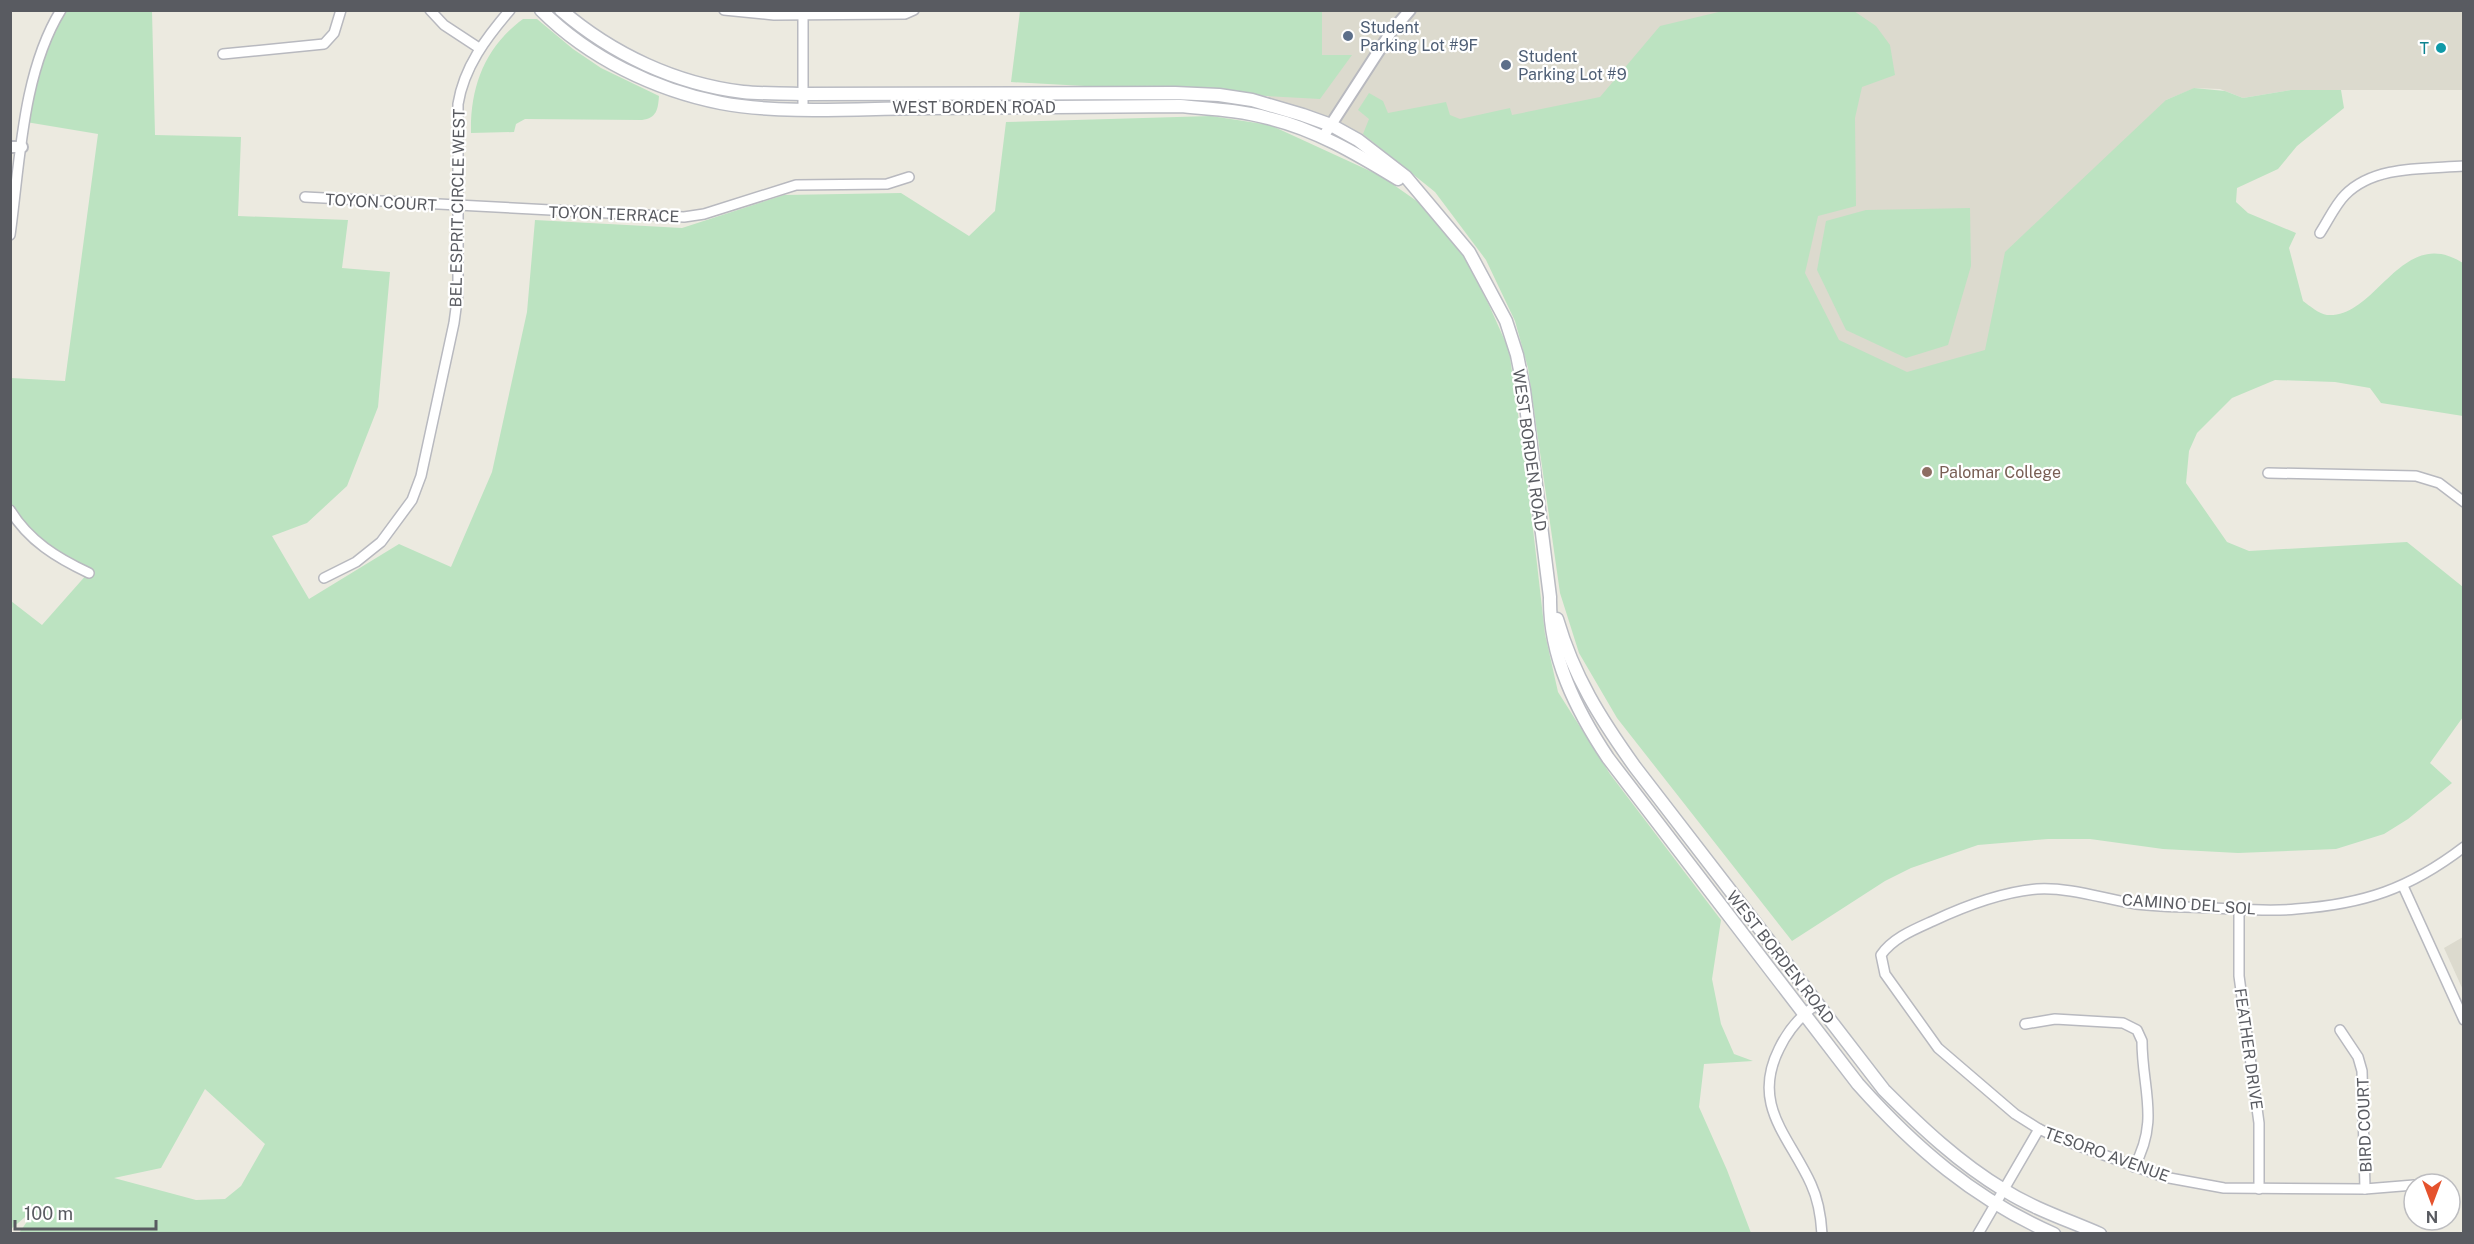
<svg xmlns="http://www.w3.org/2000/svg" width="2474" height="1244" font-family="'Public Sans',sans-serif">
  <style>
    .education { fill: #dcdace }
    .green { fill: #bce3c1; fill-rule: evenodd }
    .lines { fill: none; stroke-linecap: round; stroke-linejoin: round }
    .minor-casing { stroke: #b8b9bf; stroke-width: 12 }
    .tertiary-casing { stroke: #b8b9bf; stroke-width: 14 }
    .secondary-casing { stroke: #b9bbc2; stroke-width: 15 }
    .minor { stroke: #fff; stroke-width: 9 }
    .tertiary { stroke: #fff; stroke-width: 10 }
    .secondary { stroke: #fff; stroke-width: 12 }
    .service-dot { fill: #5c6f8a; stroke: #fff; stroke-width: 2 }
    .culture-dot { fill: #0f9aa8; stroke: #fff; stroke-width: 2 }
    .education-dot { fill: #8d6e63; stroke: #fff; stroke-width: 2 }
    .labels { text-anchor: middle; stroke-width: 4.5; stroke-linejoin: round; paint-order: stroke }
    .service-label { font-size: 16px; fill: #4e5e75; stroke: #fff; text-anchor: start }
    .culture-label { font-size: 16px; fill: #0d838f; stroke: #fff; text-anchor: end }
    .street-label { font-size: 16px; fill: #595b61; stroke: #fff }
    .education-label { font-size: 16px; fill: #785e54; stroke: #fff; text-anchor: start }
  </style>
  <rect width="100%" height="100%" fill="#eceae0"/>
  <g class="education">
    <polygon points="1271,11 2463,11 2463,90 2291,90 2243,98 2220,89 2195,88 2166,100 2151,667 1768,656 1700,171 1379,162 1317,127 1268,110"/>
    <polygon points="2463,937 2463,990 2444,948"/>
  </g>
  <g class="green">
    <path d="M1727 10 1854 11 1876 26 1890 45 1895 75 1862 87 1855 118 1856 206 1818 216 1805 273 1839 340 1907 372 1985 350 2005 252 2166 100 2194 88 2225 91 2243 98 2291 90H2341L2344 108 2297 146 2278 169 2237 188 2236 202 2248 213 2296 233 2289 248 2303 301C2310 306 2319 314 2327 315 2377 319 2401 224 2463 263V416L2381 403 2370 388 2335 382 2275 380 2232 398 2197 433 2189 451 2186 483 2227 542 2249 551 2407 542 2463 587V717L2430 763 2452 783 2408 819 2384 834 2336 849 2238 853 2163 849 2090 839H2048L1978 845 1911 868 1885 881 1792 941 1617 718 1579 653 1560 593 1528 368 1515 321 1486 260 1435 192 1363 134 1369 119 1358 110 1369 93 1383 101 1388 113 1446 102 1450 115 1460 119 1510 108 1512 115 1600 97 1660 26Z"/>
    <path d="M61 11H152L155 135 241 137 238 216 348 220 342 268 390 272 378 407 347 486 307 523 272 536 309 599 399 544 451 567 492 472 527 312 535 220 682 228 784 195 901 193 969 236 995 211 1006 122 1211 116 1270 125 1381 176 1421 204 1460 248 1489 305 1509 350 1528 485 1545 634 1558 692 1610 774 1721 920 1712 979 1721 1024 1734 1054 1753 1061 1704 1064 1699 1107 1727 1170 1751 1233H19L38 1206 11 1229V601L42 625 88 573 40 545 11 510V378L65 381 98 134 26 122 35 68ZM205 1089 265 1144 241 1186 225 1199 196 1200 114 1178 161 1168Z"/>
    <polygon points="1020,11 1322,11 1322,55 1352,55 1320,99 1011,82"/>
    <path d="M523 19H537L573 49 601 68 659 96C658 109 657 118 642 120L525 119 516 124 514 132 471 133C470 87 485 47 523 19Z"/>
    <polygon points="1970,208 1971,266 1948,345 1906,358 1846,330 1817,270 1826,221 1866,210"/>
  </g>
  <g class="lines">
    <g class="minor-casing">
      <g id="minor">
        <polyline points="430,10 444,25 479,48"/>
        <polyline points="724,10 774,15 905,14 914,10"/>
        <polyline points="223,54 324,44 334,33 341,10"/>
        <polyline points="803,108 803,15"/>
        <polyline points="305,197 684,217 704,214 796,185 887,184 909,177"/>
        <path d="M2320 233C2328 221 2335 205 2345 195 2374 165 2425 169 2464 166"/>
        <path d="M10 235C20 163 22 73 61 10"/>
        <polyline points="2268,473 2416,476 2439,483 2464,502"/>
        <path d="M10 510C29 541 57 558 89 573"/>
        <path d="M324 578 356 562 381 542 412 500 421 476 454 323 458 293V104C464 67 486 38 510 10"/>
        <polyline points="2403,886 2464,1020"/>
        <polyline points="2239,909 2239,976 2259,1123 2259,1189"/>
        <path d="M1817 1004C1800 1016 1788 1030 1779 1049 1751 1105 1789 1136 1811 1184 1818 1199 1821 1217 1822 1234"/>
        <path d="M2025 1024 2055 1019 2123 1023 2137 1030 2142 1041C2142 1089 2160 1120 2134 1167"/>
        <polyline points="2340,1030 2358,1057 2362,1071 2365,1189"/>
        <path d="M2414 1185 2365 1189 2224 1188 2164 1177 2063 1140 2039 1129 2015 1114 1938 1048 1885 974 1881 955C1893 938 1913 930 1933 921 1965 906 2002 892 2037 889 2070 887 2104 899 2136 904 2162 907 2188 907 2214 908 2241 909 2269 912 2296 909 2364 904 2409 889 2464 847"/>
        <polyline points="1978,1234 2039,1129"/>
      </g>
    </g>
    <g class="tertiary-casing">
      <g id="tertiary">
        <polyline points="1323,137 1391,32 1410,10"/>
        <polyline points="10,147 22,147"/>
      </g>
    </g>
    <g class="secondary-casing">
      <g id="secondary">
        <path d="M541 10C589 58 655 90 721 103 785 115 864 108 930 108 1013 107 1097 107 1180 106 1210 109 1239 110 1268 118 1315 129 1357 154 1398 179"/>
        <path d="M561 10C612 54 676 84 743 92 763 94 783 93 803 94L1175 93 1219 95 1252 100 1303 115 1331 125 1358 140 1406 177 1469 252 1506 321 1517 355 1524 390 1550 597C1549 656 1576 710 1608 758L1858 1084C1915 1148 1974 1199 2054 1234"/>
        <path d="M1557 619C1574 677 1600 718 1635 767L1884 1090C1921 1127 1959 1163 2004 1190 2034 1209 2068 1220 2100 1234"/>
      </g>
    </g>
    <use href="#minor" class="minor"/>
    <use href="#tertiary" class="tertiary"/>
    <use href="#secondary" class="secondary"/>
  </g>
  <g class="service-dot">
    <circle cx="1348" cy="36" r="6"/>
    <circle cx="1506" cy="65" r="6"/>
  </g>
  <circle class="culture-dot" cx="2441" cy="48" r="6"/>
  <circle class="education-dot" cx="1927" cy="472" r="6"/>
  <g class="labels">
    <g class="service-label">
      <text x="1360" y="33">Student<tspan x="1360" dy="18">Parking Lot #9F</tspan></text>
      <text x="1518" y="62">Student<tspan x="1518" dy="18">Parking Lot #9</tspan></text>
    </g>
    <g class="culture-label">
      <text x="2429" y="54">T</text>
    </g>
    <g class="street-label">
      <text x="974" y="113">WEST BORDEN ROAD</text>
      <text transform="translate(381 202) rotate(3)" y="6">TOYON COURT</text>
      <text transform="translate(457 208) rotate(-89)" y="6">BEL ESPRIT CIRCLE WEST</text>
      <text transform="translate(614 214) rotate(2)" y="6">TOYON TERRACE</text>
      <text transform="translate(1530 450) rotate(82)" y="6">WEST BORDEN ROAD</text>
      <text transform="translate(2189 904) rotate(4)" y="6">CAMINO DEL SOL</text>
      <text transform="translate(1781 957) rotate(52)" y="6">WEST BORDEN ROAD</text>
      <text transform="translate(2249 1049) rotate(82)" y="6">FEATHER DRIVE</text>
      <text transform="translate(2364 1125) rotate(-92)" y="6">BIRD COURT</text>
      <text transform="translate(2107 1154) rotate(20)" y="6">TESORO AVENUE</text>
    </g>
    <g class="education-label">
      <text x="1939" y="478">Palomar College</text>
    </g>
  </g>
  <rect width="2474" height="1244" fill="none" stroke="#595b61" stroke-width="24"/>
  <g transform="translate(2432 1202) rotate(180)"><circle r="28" fill="#ffffff" stroke="#bdbdc0" stroke-width="1.5"/>
  <path d="M0-4.5L10 22L0 15L-10 22Z" fill="#e5522d"/>
  <text y="-9" font-size="16" font-weight="bold" text-anchor="middle" fill="#595b61">N</text>
  </g>
  <path d="M15 1220v9h141v-9" fill="none" stroke="#595b61" stroke-width="3"/>
  <text x="24" y="1220" font-size="18" fill="#595b61" stroke="#ffffff" stroke-width="4.5" paint-order="stroke">100 m</text>
</svg>
